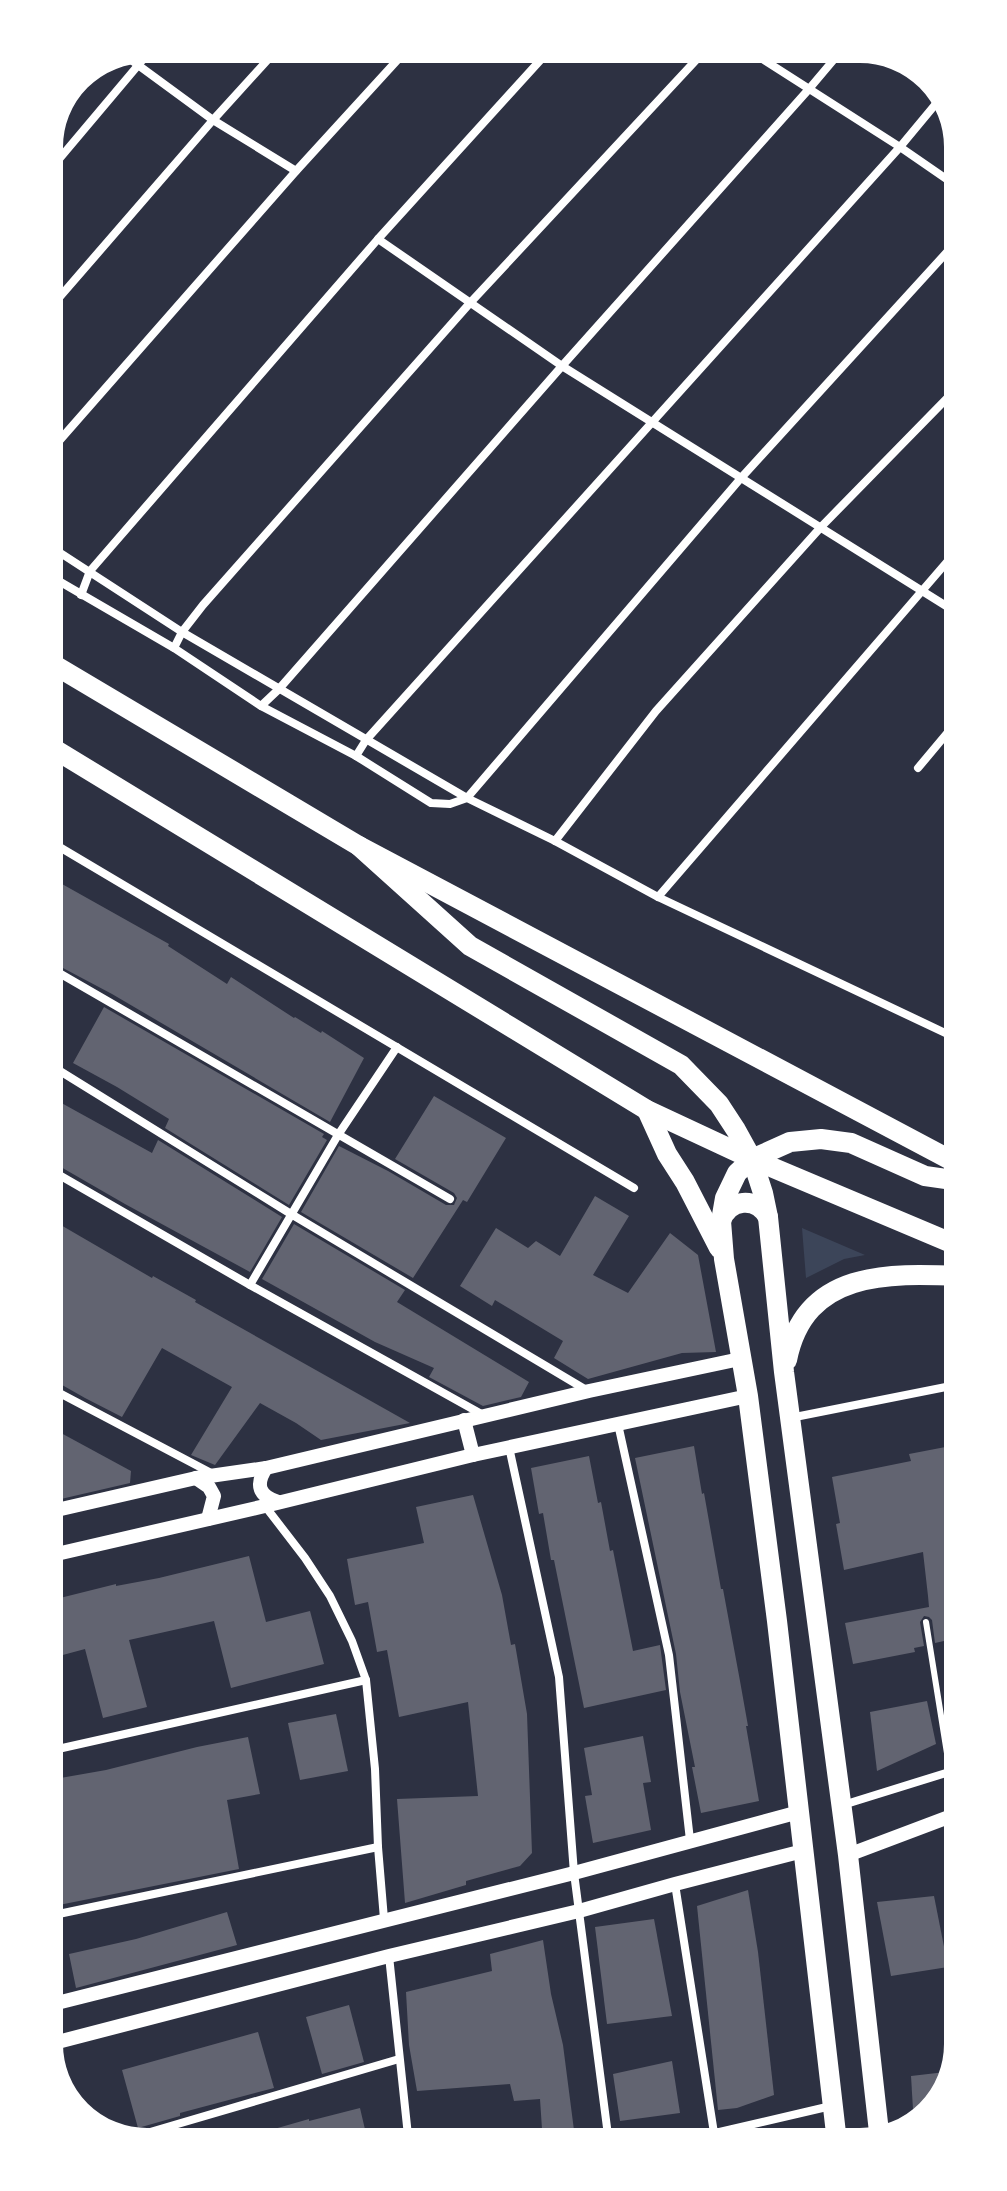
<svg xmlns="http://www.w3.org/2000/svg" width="1007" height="2191" font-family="Inter,sans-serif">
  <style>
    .green { fill: #3c4559 }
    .building { fill: #626471 }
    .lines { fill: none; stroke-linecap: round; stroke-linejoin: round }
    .service { stroke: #fff; stroke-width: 6 }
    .minor { stroke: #fff; stroke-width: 8 }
    .tertiary { stroke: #fff; stroke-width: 14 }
    .primary { stroke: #fff; stroke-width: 20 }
    .rim { fill: none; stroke: #fff; stroke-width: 10 }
  </style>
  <rect width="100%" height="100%" fill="#2d3142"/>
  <polygon class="green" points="802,1228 865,1255 844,1259 806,1278"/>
  <g class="building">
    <polygon points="46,875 169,944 168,946 227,984 231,977 294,1018 295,1017 321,1033 322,1031 364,1058 330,1122 112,994 46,959"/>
    <polygon points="104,1007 324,1134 322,1137 327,1140 289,1205 165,1128 169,1119 117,1087 73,1063"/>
    <polygon points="47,1095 152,1153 158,1140 282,1217 250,1272 125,1204 47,1159"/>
    <polygon points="434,1096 506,1138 467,1202 463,1200 413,1278 301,1212 339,1146 388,1171 446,1205 454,1205 457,1198 454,1193 395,1159"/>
    <polygon points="595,1196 629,1216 593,1275 628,1293 670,1233 698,1255 716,1352 682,1353 588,1379 554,1358 563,1341 495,1300 492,1306 460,1286 496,1228 528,1248 536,1241 560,1256"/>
    <polygon points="47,1217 152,1278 153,1276 196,1300 195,1302 410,1423 321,1440 296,1423 260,1403 215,1465 191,1455 232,1387 162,1348 122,1417 85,1398 48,1377"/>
    <polygon points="294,1224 405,1290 397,1302 529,1382 521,1397 483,1406 429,1377 434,1368 375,1342 262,1279"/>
    <polygon points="61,1433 131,1471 130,1483 48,1502 48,1436"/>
    <polygon points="961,1444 962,1637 935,1643 932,1620 929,1617 924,1616 920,1622 924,1646 914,1648 915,1652 853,1664 845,1623 929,1607 928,1596 923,1552 844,1570 836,1524 840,1523 832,1477 911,1461 909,1454"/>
    <polygon points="694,1446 702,1494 704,1493 721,1589 723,1589 740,1681 748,1726 746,1726 759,1801 701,1813 692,1767 695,1767 680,1692 676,1654 635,1458"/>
    <polygon points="589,1456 598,1503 601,1502 610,1551 613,1550 633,1651 660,1645 666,1690 584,1708 554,1560 551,1560 543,1513 539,1514 531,1468"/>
    <polygon points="473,1495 502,1595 511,1645 515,1644 527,1714 532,1853 520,1866 466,1881 466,1885 405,1903 397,1799 478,1796 468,1702 399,1717 387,1650 377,1652 368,1602 355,1605 347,1559 424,1543 416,1507"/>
    <polygon points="249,1556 266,1622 310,1611 324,1664 231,1688 214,1621 129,1640 147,1707 103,1718 85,1649 48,1659 48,1601 116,1584 116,1586 159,1578"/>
    <polygon points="927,1701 936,1744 877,1771 870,1712"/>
    <polygon points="336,1714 348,1771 300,1780 288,1723"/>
    <polygon points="643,1736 651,1782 643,1783 651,1830 593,1843 585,1796 592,1795 584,1748"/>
    <polygon points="248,1737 260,1794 227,1800 239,1869 49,1907 49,1780 106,1770 197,1747"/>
    <polygon points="748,1890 758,1952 774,2095 737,2108 718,2110 697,1906"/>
    <polygon points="934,1896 948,1967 891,1976 877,1902"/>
    <polygon points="227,1912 237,1945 76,1988 69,1954 136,1939"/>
    <polygon points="654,1919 672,2016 607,2024 595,1927"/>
    <polygon points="543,1940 551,1994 563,2045 575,2138 546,2144 543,2144 540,2099 514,2101 510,2084 417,2091 409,2045 406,1992 492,1971 490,1954"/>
    <polygon points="349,2005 364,2062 322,2074 306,2017"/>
    <polygon points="258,2032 274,2088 180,2113 180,2116 138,2128 122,2070"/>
    <polygon points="672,2061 680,2113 620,2121 613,2074"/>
    <polygon points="954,2071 942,2106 914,2126 911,2076"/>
    <polygon points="360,2108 367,2138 338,2145 237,2146 236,2140 309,2119 309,2121"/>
    <polygon points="184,2129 189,2146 143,2147 141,2142"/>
  </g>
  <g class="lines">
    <polyline class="service" points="926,1622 950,1772"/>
    <g class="minor">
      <polyline points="739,44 900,147 958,187"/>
      <polyline points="123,54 213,120 296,171"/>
      <polyline points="44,177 156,44"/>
      <polyline points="378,239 562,366 959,614"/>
      <polyline points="45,314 213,120 282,44"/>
      <polyline points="45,457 296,171 412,44"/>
      <polyline points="45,543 182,632 467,798 555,841 658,897 960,1040"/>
      <polyline points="45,573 174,648 261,706 356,756 431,803 450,804 467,798 741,478 958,240"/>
      <polyline points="81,595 90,571 378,239 555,44"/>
      <polyline points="174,648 182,632 203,605 470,303 711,44"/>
      <polyline points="261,706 279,689 562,366 809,89 847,44"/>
      <polyline points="356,756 366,740 900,147 944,94"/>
      <polyline points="918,768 959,719"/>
      <polyline points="46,839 634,1188"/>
      <polyline points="555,841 656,711 821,527 958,387"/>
      <polyline points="658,897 959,548"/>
      <polyline points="47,966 450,1199"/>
      <polyline points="47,1063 291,1214 588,1391"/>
      <polyline points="47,1168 250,1285 485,1416"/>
      <polyline points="250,1285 338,1135 397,1047"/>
      <polyline points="48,1387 213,1474"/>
      <polyline points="790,1418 961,1384"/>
      <polyline points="618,1424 669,1655 690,1840"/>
      <polyline points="509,1447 559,1677 574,1873 609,2143"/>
      <polyline points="265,1506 305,1558 330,1596 352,1641 366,1680 375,1769 378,1847 384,1919"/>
      <polyline points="49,1751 366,1680"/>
      <polyline points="843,1805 962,1768"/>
      <polyline points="675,1884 714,2133"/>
      <polyline points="49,1916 378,1847"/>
      <polyline points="389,1956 409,2145"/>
      <polyline points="123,2140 399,2059"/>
      <polyline points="672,2143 831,2106"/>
    </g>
    <g class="tertiary">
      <polyline points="464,1420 473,1455"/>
      <path d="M266 1468C255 1485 259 1496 278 1502"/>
      <polyline points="196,1478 209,1487 214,1496 208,1519"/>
      <polyline points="48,1512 196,1478 266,1468 589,1391 740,1359"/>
      <polyline points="48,1556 265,1506 473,1455 748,1396"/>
      <polyline points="848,1855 962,1812"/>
      <polyline points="49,2005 574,1873 799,1812"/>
      <polyline points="50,2044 389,1956 579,1911 675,1884 803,1851"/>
    </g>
    <g class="primary">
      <polyline points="46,660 359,846 960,1165"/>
      <polyline points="46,744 647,1110 752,1159 961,1247"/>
      <polyline points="359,846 470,946 681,1065 719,1104 736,1130 752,1159 763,1193 768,1217 784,1372 848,1855 880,2141"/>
      <polyline points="647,1110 667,1154 685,1182 719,1248"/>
      <path d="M721 1221C729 1199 756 1196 768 1217"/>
      <path d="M787 1360C805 1270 888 1273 961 1276"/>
      <polyline points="837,2142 777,1621 748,1396 724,1259 721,1221 725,1198 737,1173 752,1159 790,1142 821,1139 851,1143 925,1176 960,1181"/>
    </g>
  </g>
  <path d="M0 0H1007V2191H0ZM147 58H860A89 89 0 0 1 949 147V2044A89 89 0 0 1 860 2133H147A89 89 0 0 1 58 2044V147A89 89 0 0 1 147 58Z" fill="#fff" fill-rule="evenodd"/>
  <path class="rim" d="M147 58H860A89 89 0 0 1 949 147V2044A89 89 0 0 1 860 2133H147A89 89 0 0 1 58 2044V147A89 89 0 0 1 147 58Z"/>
</svg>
